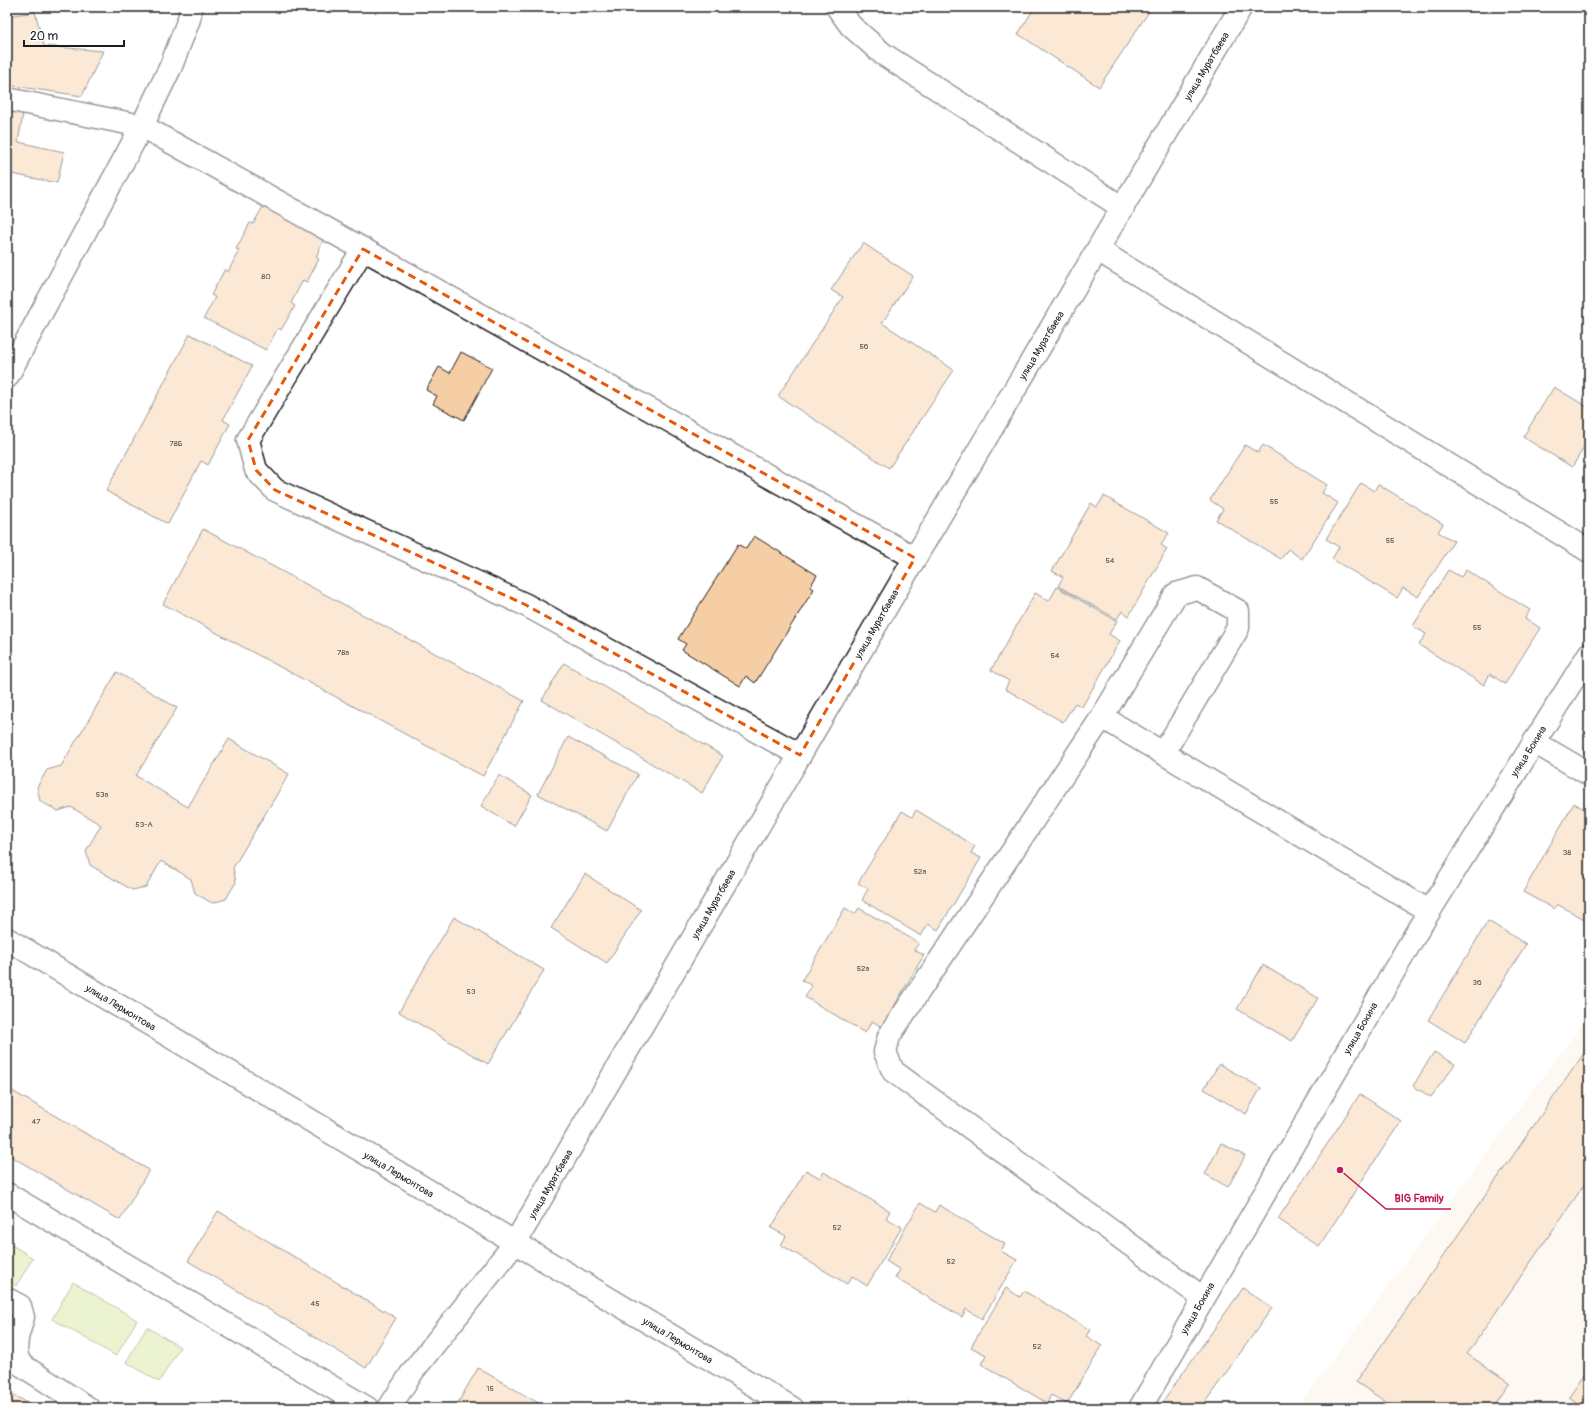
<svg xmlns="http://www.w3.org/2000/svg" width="1596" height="1415" font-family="Pangolin,sans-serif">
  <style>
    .built { fill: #fcf0e4 }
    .green { fill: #d5e498; stroke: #78805a }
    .building { fill: #f6cea5; stroke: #1c1c1c }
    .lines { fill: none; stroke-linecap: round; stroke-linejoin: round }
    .minor-casing { stroke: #1c1c1c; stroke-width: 25 }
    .major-casing { stroke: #1c1c1c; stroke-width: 25 }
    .minor { stroke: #fff; stroke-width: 22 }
    .major { stroke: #fff; stroke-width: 22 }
    .marked { fill: none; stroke: #e8590c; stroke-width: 3; stroke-dasharray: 8 5; stroke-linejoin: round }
    .labels { text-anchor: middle; stroke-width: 3; stroke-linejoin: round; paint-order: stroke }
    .number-label { font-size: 8px; fill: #52483e }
    .street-label { font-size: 10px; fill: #1c1c1c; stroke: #fff }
    .leader { fill: none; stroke: #c2185b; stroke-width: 1.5 }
    .callout-dot { fill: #c2185b; stroke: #fff; stroke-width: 1.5 }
    .callout-label { font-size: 11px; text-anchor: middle; font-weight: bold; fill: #c2185b; stroke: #fff; stroke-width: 3; stroke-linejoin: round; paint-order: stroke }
  </style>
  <rect width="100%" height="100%" fill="#fff"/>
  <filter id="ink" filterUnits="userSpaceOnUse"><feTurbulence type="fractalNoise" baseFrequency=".025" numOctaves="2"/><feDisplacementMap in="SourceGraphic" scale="8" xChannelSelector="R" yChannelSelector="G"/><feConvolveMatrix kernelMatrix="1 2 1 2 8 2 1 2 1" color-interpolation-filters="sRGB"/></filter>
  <g filter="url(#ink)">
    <polygon class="built" points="1589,1015 1589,1408 1297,1408"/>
    <g class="green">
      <polygon points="7,1242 33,1258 16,1286 7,1280"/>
      <polygon points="73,1282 137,1320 116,1356 52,1319"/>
      <polygon points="147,1327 180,1347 159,1382 126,1362"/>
    </g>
    <g class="building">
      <polygon points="1035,7 1152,7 1099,87 1018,34"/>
      <polygon points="35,12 44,46 103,51 82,96 7,85 7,16"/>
      <polygon points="7,111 23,114 18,142 64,152 57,183 7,173"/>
      <polygon points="263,207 324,239 316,257 319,259 307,282 303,280 291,303 295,306 281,330 278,328 266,350 204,318 215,297 211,295 225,269 228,272 239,250 236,249 250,223 253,224"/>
      <polygon points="863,243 913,276 882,323 954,370 889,468 778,396 843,297 831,290"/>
      <polygon points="190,334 252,366 223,420 230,424 208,465 201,461 168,524 106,491"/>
      <polygon points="461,352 492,368 464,420 433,404 437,396 426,390 439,367 450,373"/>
      <polygon points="1554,387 1589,408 1589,439 1572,467 1523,437"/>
      <polygon points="1245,445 1258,453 1263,445 1327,485 1322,493 1338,503 1302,559 1288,549 1281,559 1216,520 1223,509 1210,500"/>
      <polygon points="1361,483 1374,491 1378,484 1443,524 1438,532 1454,541 1418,597 1403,588 1397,598 1332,559 1339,547 1326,539"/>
      <polygon points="1104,496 1169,533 1161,545 1167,549 1129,616 1122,611 1117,619 1058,586 1063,577 1052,571 1091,503 1097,507"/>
      <polygon points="203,529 524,701 483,776 163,604"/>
      <polygon points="754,536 817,575 810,587 814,589 755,683 746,676 740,686 682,650 686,644 678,639 738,544 746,549"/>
      <polygon points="1448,570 1461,577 1466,570 1530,610 1525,618 1540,628 1505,684 1490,674 1484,685 1419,645 1426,634 1413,626"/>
      <polygon points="1057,587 1117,621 1109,634 1120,641 1082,707 1075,703 1063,722 1005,689 1009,681 991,670 1035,593 1049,601"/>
      <polygon points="564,663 723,756 702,793 542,700"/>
      <polygon points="117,672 177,708 136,776 188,807 229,739 289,774 233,868 236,882 226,899 212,903 195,893 191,879 161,861 146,887 132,890 90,865 86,851 101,825 71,807 58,811 40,801 37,787 47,770 61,766"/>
      <polygon points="568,737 638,774 607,831 538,794"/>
      <polygon points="1589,742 1589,756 1583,752"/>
      <polygon points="499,775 532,795 514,826 481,806"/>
      <polygon points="1574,803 1589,812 1589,915 1586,920 1557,904 1554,909 1523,892"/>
      <polygon points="916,810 975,846 971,853 981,858 938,930 928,924 921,936 862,900 868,889 858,883 902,811 912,817"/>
      <polygon points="585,874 641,910 607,963 551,928"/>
      <polygon points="845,908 855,914 859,908 919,943 914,950 924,955 882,1027 872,1021 865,1033 805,997 812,986 802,980"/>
      <polygon points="454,917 544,970 488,1064 399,1012"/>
      <polygon points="1488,921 1526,944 1465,1043 1428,1020"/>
      <polygon points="1263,965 1318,998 1292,1041 1237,1009"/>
      <polygon points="1589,1046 1589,1178 1467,1354 1510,1383 1492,1408 1395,1408 1356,1382"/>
      <polygon points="1434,1052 1455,1064 1431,1097 1413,1086"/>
      <polygon points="1219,1064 1261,1088 1246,1114 1204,1089"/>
      <polygon points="7,1088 149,1170 120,1220 7,1154"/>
      <polygon points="1360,1094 1401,1121 1319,1246 1278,1219"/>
      <polygon points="1221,1143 1245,1156 1228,1187 1205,1174"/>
      <polygon points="806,1170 820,1178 824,1172 890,1211 886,1218 902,1227 867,1286 852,1276 847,1284 781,1245 786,1236 771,1228"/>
      <polygon points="920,1203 935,1212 939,1205 1005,1244 1001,1251 1017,1260 982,1319 966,1309 962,1317 895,1278 900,1270 886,1261"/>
      <polygon points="218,1211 396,1318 366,1368 188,1261"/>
      <polygon points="1006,1288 1020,1297 1024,1291 1090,1330 1086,1336 1102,1346 1067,1404 1051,1395 1047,1403 981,1364 986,1355 971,1347"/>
      <polygon points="1243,1288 1272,1308 1201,1408 1158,1408"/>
      <polygon points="478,1368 547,1408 455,1408"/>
      <polygon points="1589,1368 1589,1408 1585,1408 1569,1397"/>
      <polygon points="7,1391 21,1399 36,1408 7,1408"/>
      <polygon points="267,1404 274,1408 264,1408"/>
    </g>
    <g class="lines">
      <g class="minor-casing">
        <g id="minor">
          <polyline points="837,7 851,26 883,54 1123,208"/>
          <polyline points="7,99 142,126 363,249 915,558"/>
          <polyline points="363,249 248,440 256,470 275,490 524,604 800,755"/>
          <polyline points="1098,250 1589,551"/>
          <polyline points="7,377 142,126 171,66 189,19 191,7"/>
          <polyline points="1102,717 1429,911"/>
          <polyline points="1534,742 1589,774"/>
          <polyline points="1164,752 1238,628 1238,611 1197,588 1176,594 1102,717 889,1036 885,1052 893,1071 1203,1298"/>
          <polyline points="7,1194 367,1408"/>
          <polyline points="7,1299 20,1306 23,1317 17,1338 16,1353 20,1364 88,1408"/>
          <polyline points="389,1408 413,1371 515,1243 915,558 1241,7"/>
          <polyline points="1140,1408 1419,928 1589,654"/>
        </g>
      </g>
      <g class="major-casing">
        <polyline id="major" points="7,939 792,1408"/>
      </g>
      <use href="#minor" class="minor"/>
      <use href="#major" class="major"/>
    </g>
  </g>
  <path d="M0 0H1596V1415H0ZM363 249 915 558 800 755 524 604 275 490 256 470 248 440Z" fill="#fff" fill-opacity=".55" fill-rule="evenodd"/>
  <path class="marked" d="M363 249 915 558 800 755 524 604 275 490 256 470 248 440Z"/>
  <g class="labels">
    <g class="number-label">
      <text x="266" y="279">80</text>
      <text x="864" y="349">56</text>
      <text x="176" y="446">78Б</text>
      <text x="1274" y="504">55</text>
      <text x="1390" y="543">55</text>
      <text x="1110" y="563">54</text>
      <text x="1477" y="630">55</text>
      <text x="343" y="655">78а</text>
      <text x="1055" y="658">54</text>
      <text x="102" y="797">53а</text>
      <text x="144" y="827">53-А</text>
      <text x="1567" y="855">38</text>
      <text x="920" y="874">52а</text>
      <text x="863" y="971">52а</text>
      <text x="1477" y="985">36</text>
      <text x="471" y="994">53</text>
      <text x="36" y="1124">47</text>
      <text x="837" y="1230">52</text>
      <text x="951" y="1264">52</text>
      <text x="315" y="1306">45</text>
      <text x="1037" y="1349">52</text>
      <text x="490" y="1391">15</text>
    </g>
    <g class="street-label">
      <text transform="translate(1206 66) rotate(-59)" y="4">улица Муратбаева</text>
      <text transform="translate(1041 345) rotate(-59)" y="4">улица Муратбаева</text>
      <text transform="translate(876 624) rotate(-60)" y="4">улица Муратбаева</text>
      <text transform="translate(1528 751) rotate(-58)" y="4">улица Бокина</text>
      <text transform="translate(713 904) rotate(-60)" y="4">улица Муратбаева</text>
      <text transform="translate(121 1007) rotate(31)" y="4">улица Лермонтова</text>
      <text transform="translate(1360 1028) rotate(-60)" y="4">улица Бокина</text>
      <text transform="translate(399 1174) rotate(31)" y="4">улица Лермонтова</text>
      <text transform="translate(550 1184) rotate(-60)" y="4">улица Муратбаева</text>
      <text transform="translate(1197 1308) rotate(-60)" y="4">улица Бокина</text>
      <text transform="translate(678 1340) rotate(31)" y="4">улица Лермонтова</text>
    </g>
  </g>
  <path class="leader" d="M1340 1170L1386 1209H1451"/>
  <circle class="callout-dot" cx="1340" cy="1170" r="4"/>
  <g class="callout-label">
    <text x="1419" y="1202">BIG Family</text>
  </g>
  <rect width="1596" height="1415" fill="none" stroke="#fff" stroke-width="24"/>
  <rect x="12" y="12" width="1572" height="1391" fill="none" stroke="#1c1c1c" stroke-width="1.5" filter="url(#ink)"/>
  <path d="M24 40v6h100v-6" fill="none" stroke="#1c1c1c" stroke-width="2"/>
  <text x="30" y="40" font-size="12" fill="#1c1c1c" stroke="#ffffff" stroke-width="3" paint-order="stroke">20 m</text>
</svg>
